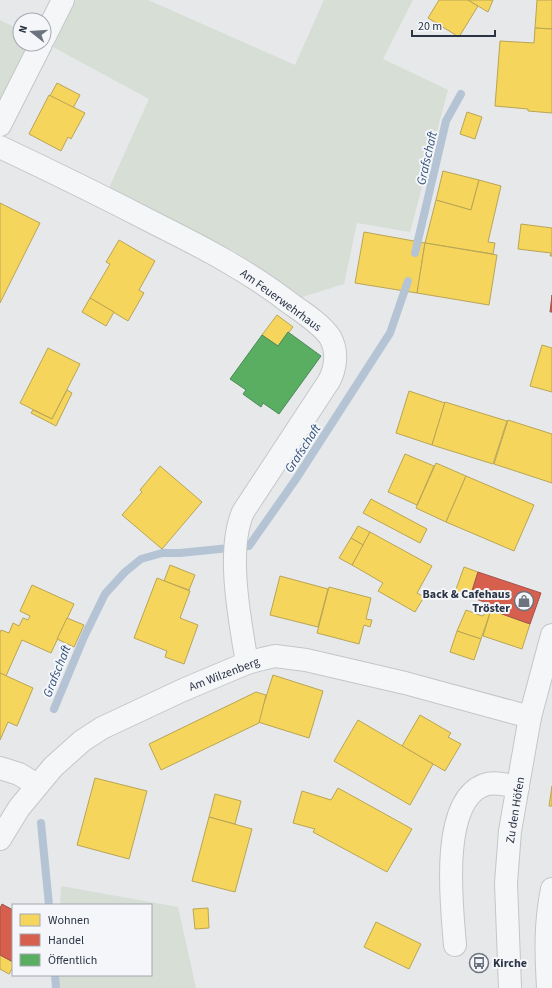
<svg xmlns="http://www.w3.org/2000/svg" width="552" height="988" font-family="'Source Sans 3',sans-serif">
  <style>
    .green { fill: #d6ded6 }
    .homes { fill: #f6d55c; stroke: #b9a555 }
    .shops { fill: #d6604d; stroke: #a3534b }
    .public { fill: #5aae61; stroke: #4c8959 }
    .lines { fill: none; stroke-linecap: round; stroke-linejoin: round }
    .stream { stroke: #b4c4d5; stroke-width: 8 }
    .minor-casing { stroke: #c4c6c8; stroke-width: 24 }
    .minor { stroke: #f5f6f7; stroke-width: 22 }
    .labels { text-anchor: middle; stroke-width: 4; stroke-linejoin: round; paint-order: stroke }
    .street-label { font-size: 12px; fill: #2b3445; stroke: #f4f6f9 }
    .poi-label { font-size: 12px; font-weight: bold; fill: #2b3445; stroke: #f4f6f9; text-anchor: end }
    .water-label { font-size: 13px; font-style: italic; fill: #34527a; stroke: #f4f6f9 }
  </style>
  <rect width="100%" height="100%" fill="#e6e8ea"/>
  <g class="green">
    <polygon points="76,0 148,0 295,65 324,0 413,0 383,59 448,90 410,232 357,223 344,284 302,297 234,251 109,188 149,99 53,47"/>
    <polygon points="0,20 20,30 20,44 34,44 0,104"/>
    <polygon points="61,886 178,907 196,988 57,988 58,975 151,975 151,905 60,905"/>
  </g>
  <g class="homes">
    <polygon points="439,0 468,0 478,6 459,37 428,18"/>
    <polygon points="468,0 493,0 488,12"/>
    <polygon points="537,0 552,0 552,29 535,28"/>
    <polygon points="535,28 552,29 552,113 528,111 528,109 495,106 500,41 534,43"/>
    <polygon points="57,83 80,95 73,108 50,96"/>
    <polygon points="49,95 85,113 71,139 68,137 61,151 29,134"/>
    <polygon points="467,112 482,117 475,139 460,134"/>
    <polygon points="443,171 479,180 471,210 436,200"/>
    <polygon points="479,180 501,186 488,242 495,243 493,254 425,243 436,200 471,210"/>
    <polygon points="0,203 40,223 0,303"/>
    <polygon points="521,224 552,228 552,256 550,256 551,253 518,249"/>
    <polygon points="364,232 425,243 417,293 355,283"/>
    <polygon points="119,240 155,261 139,290 144,293 128,321 90,298 110,264 106,262"/>
    <polygon points="425,243 497,255 489,305 417,293"/>
    <polygon points="90,298 114,312 106,326 82,312"/>
    <polygon points="277,315 293,327 278,346 262,335"/>
    <polygon points="542,345 552,348 552,392 530,386"/>
    <polygon points="48,348 80,364 52,419 20,403"/>
    <polygon points="67,390 72,393 56,426 31,413 33,410 52,419"/>
    <polygon points="409,391 445,403 432,445 396,433"/>
    <polygon points="445,402 507,421 493,464 432,445"/>
    <polygon points="508,420 552,434 552,483 494,464"/>
    <polygon points="405,454 434,466 417,505 388,492"/>
    <polygon points="436,463 466,476 446,522 416,508"/>
    <polygon points="160,466 202,502 162,549 122,515 142,492 140,490"/>
    <polygon points="466,476 534,505 514,551 446,522"/>
    <polygon points="371,499 427,529 420,543 363,513"/>
    <polygon points="358,526 370,532 363,545 351,538"/>
    <polygon points="370,532 432,566 417,593 424,597 415,612 378,591 383,583 352,565"/>
    <polygon points="351,538 363,545 352,565 339,558"/>
    <polygon points="170,565 195,575 189,590 164,581"/>
    <polygon points="464,567 478,572 470,597 455,592"/>
    <polygon points="280,576 328,589 318,627 270,615"/>
    <polygon points="157,578 190,591 180,618 198,625 184,664 165,657 167,651 134,638"/>
    <polygon points="32,585 74,604 51,653 22,640 6,676 0,673 0,633 1,630 9,633 13,623 19,626 23,618 28,620 30,616 20,611"/>
    <polygon points="329,587 371,598 366,619 372,620 370,627 364,625 359,644 317,633"/>
    <polygon points="466,610 482,616 491,610 481,639 457,631"/>
    <polygon points="491,610 530,624 522,649 483,636"/>
    <polygon points="67,618 84,625 74,647 57,639"/>
    <polygon points="457,631 481,639 474,660 450,652"/>
    <polygon points="0,673 33,688 17,726 8,722 0,740"/>
    <polygon points="273,675 323,691 309,738 258,722"/>
    <polygon points="256,692 266,695 259,723 161,770 149,744"/>
    <polygon points="420,715 451,733 448,737 461,744 445,771 402,746"/>
    <polygon points="358,720 433,764 410,805 334,761"/>
    <polygon points="95,778 147,791 129,859 77,845"/>
    <polygon points="552,786 552,806 549,806"/>
    <polygon points="338,788 412,829 387,872 313,832 315,829 293,823 302,791 331,800"/>
    <polygon points="215,794 241,801 235,824 209,817"/>
    <polygon points="209,817 252,829 235,892 192,881"/>
    <polygon points="208,908 209,928 195,929 193,909"/>
    <polygon points="376,922 421,944 409,969 364,947"/>
    <polygon points="0,955 13,962 13,967 9,974 0,969"/>
  </g>
  <g class="shops">
    <polygon points="552,295 552,312 550,312"/>
    <polygon points="478,572 541,593 530,624 491,610 493,605 470,597"/>
    <polygon points="2,904 13,910 13,962 0,955 0,908"/>
  </g>
  <polygon class="public" points="288,332 321,356 279,414 263,403 261,407 243,394 246,390 230,379 262,335 278,346"/>
  <g class="lines">
    <g class="stream">
      <polyline points="415,253 446,121 461,94"/>
      <polyline points="54,709 84,637 105,594 125,572 141,559 162,553 180,553 249,546 296,479 390,333 408,281"/>
      <polyline points="41,823 49,905"/>
      <polyline points="55,975 56,988"/>
    </g>
    <g class="minor-casing">
      <g id="minor">
        <polyline points="44,38 63,0"/>
        <polyline points="0,125 41,44"/>
        <path d="M0 147C53 172 106 198 158 225 204 248 250 272 291 304 304 313 321 324 330 337 338 351 336 368 329 381L243 512C226 551 240 621 247 663"/>
        <polyline points="0,768 19,774 37,785"/>
        <polyline points="0,839 19,808 53,767 82,741 102,728 183,690 247,663 262,659 275,656 306,660 405,683 530,717"/>
        <path d="M455 945C452 908 439 802 484 785 495 781 507 785 518 787"/>
        <polyline points="510,988 506,883 510,831 530,717 552,635"/>
        <path d="M548 988C546 953 545 924 552 889"/>
      </g>
    </g>
    <use href="#minor" class="minor"/>
  </g>
  <defs>
    <g id="shop-ring" transform="scale(1)"><circle r="9.5" fill="#f4f6f9" stroke="#6c737f" stroke-width="1.5"/><path d="M-5-2.5h2.3a2.7 3.5 0 0 1 5.4 0H5L5.5 6h-11ZM-1.5-2.5h3a1.5 2.3 0 0 0-3 0Z" fill="#6c737f"/></g>
    <g id="bus-ring" transform="scale(1)"><circle r="9.5" fill="#f4f6f9" stroke="#6c737f" stroke-width="1.5"/><path d="M-5-6H5V4H4V6H2V4H-2V6H-4V4H-5ZM-3.5-4V0h7V-4ZM-3.5 1.2v1.5H-2V1.2ZM2 1.2v1.5H3.5V1.2Z" fill="#6c737f"/></g>
  </defs>
  <g fill-rule="evenodd">
    <use href="#shop-ring" x="524" y="601"/>
    <use href="#bus-ring" x="479" y="963"/>
  </g>
  <g class="labels">
    <g class="street-label">
      <text transform="translate(281 300) rotate(36)" y="4">Am Feuerwehrhaus</text>
      <text transform="translate(224 674) rotate(-21)" y="4">Am Wilzenberg</text>
      <text transform="translate(515 810) rotate(-81)" y="4">Zu den Höfen</text>
    </g>
    <g class="poi-label">
      <text x="510" y="598">Back &amp; Cafehaus<tspan x="510" dy="14">Tröster</tspan></text>
      <text x="493" y="967" text-anchor="start">Kirche</text>
    </g>
    <g class="water-label">
      <text transform="translate(426 158) rotate(-77)" y="5">Grafschaft</text>
      <text transform="translate(302 448) rotate(-57)" y="5">Grafschaft</text>
      <text transform="translate(56 671) rotate(-68)" y="5">Grafschaft</text>
    </g>
  </g>
  <rect x="12" y="904" width="140" height="72" fill="#f4f6f9" stroke="#a4a8b1"/>
  <rect x="20" y="914" width="20" height="12" fill="#f6d55c" stroke="#a4a8b1"/>
  <text x="48" y="924" font-size="12" fill="#2b3445">Wohnen</text>
  <rect x="20" y="934" width="20" height="12" fill="#d6604d" stroke="#a4a8b1"/>
  <text x="48" y="944" font-size="12" fill="#2b3445">Handel</text>
  <rect x="20" y="954" width="20" height="12" fill="#5aae61" stroke="#a4a8b1"/>
  <text x="48" y="964" font-size="12" fill="#2b3445">Öffentlich</text>
  <g transform="translate(32 32) rotate(287)"><circle r="19" fill="#f4f6f9" stroke="#a4a8b1"/>
  <path d="M0-3L7 15L0 10L-7 15Z" fill="#6c737f"/>
  <text y="-6" font-size="11" font-weight="bold" text-anchor="middle" fill="#2b3445">N</text>
  </g>
  <path d="M412 30v6h83v-6" fill="none" stroke="#2b3445" stroke-width="2"/>
  <text x="418" y="30" font-size="12" fill="#2b3445" stroke="#f4f6f9" stroke-width="3" paint-order="stroke">20 m</text>
</svg>
